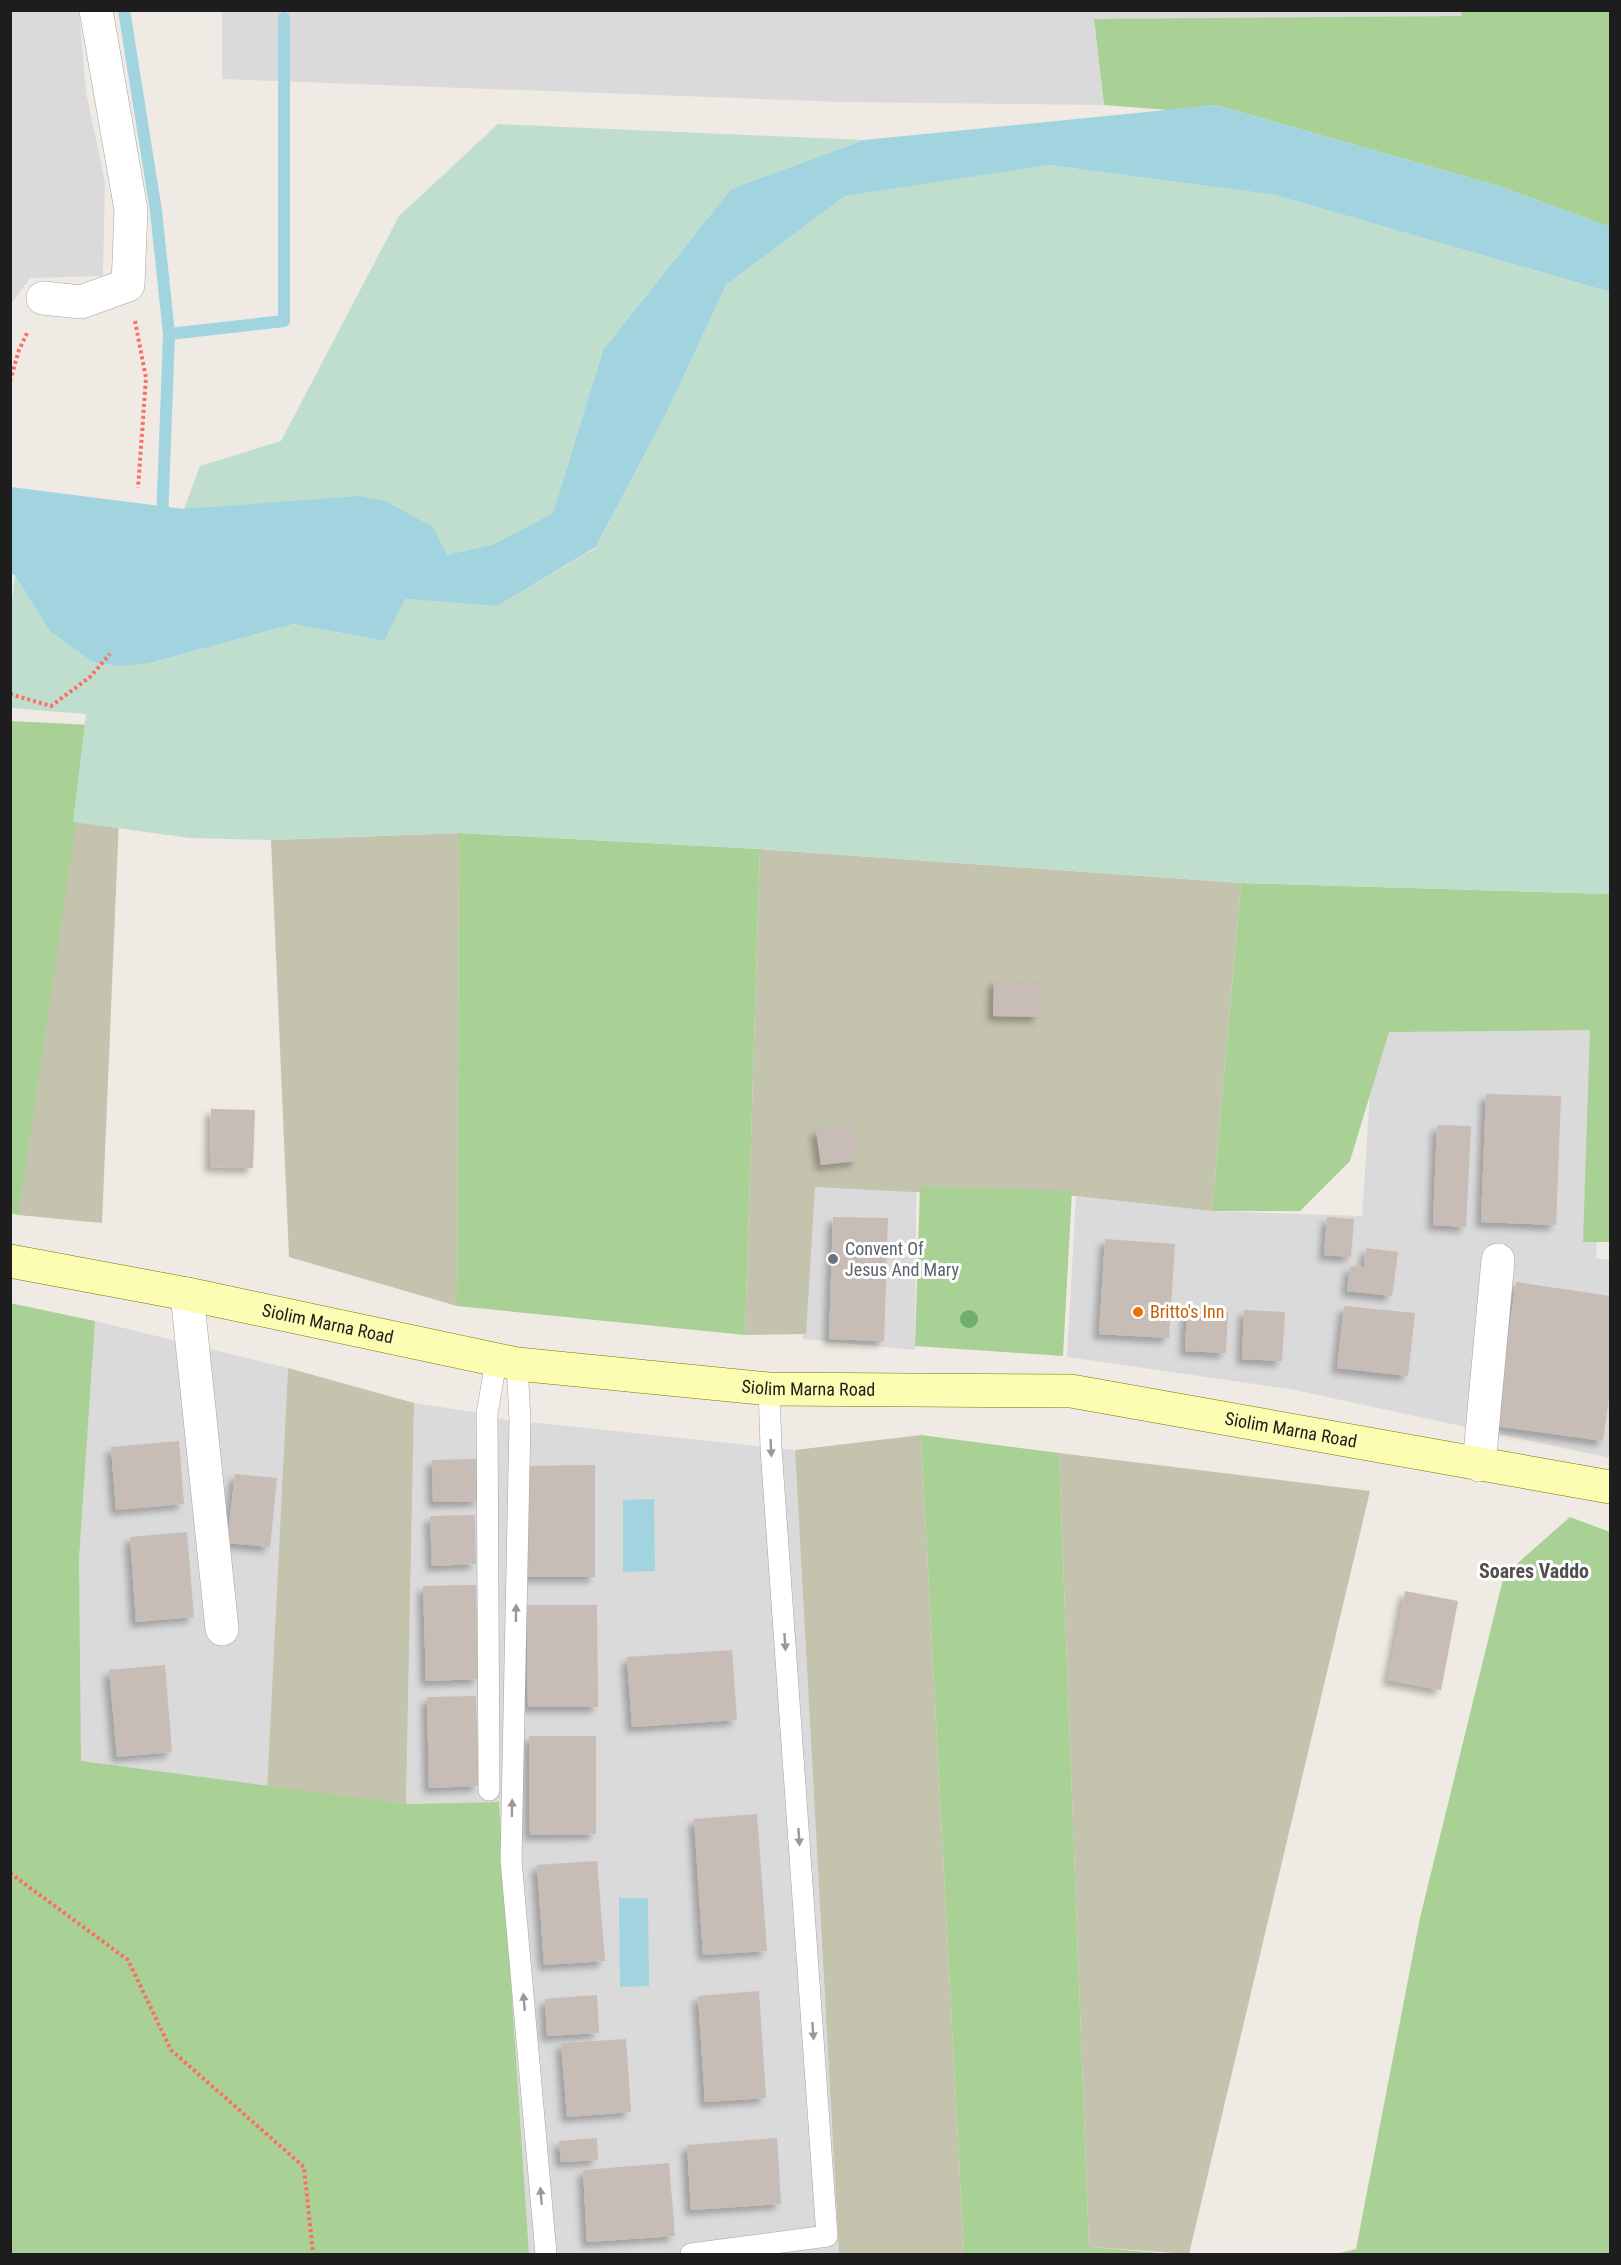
<svg xmlns="http://www.w3.org/2000/svg" width="1621" height="2265" font-family="'Roboto Condensed',sans-serif">
  <style>
    .residential { fill: #dbdada }
    .construction { fill: #c4c3ae }
    .forest { fill: #a9d095 }
    .wetland { fill: #bfdece }
    .water { fill: #a1d4df }
    .lines { fill: none; stroke-linecap: round; stroke-linejoin: round }
    .stream { stroke: #a1d4df; stroke-width: 12 }
    .building { fill: #c7bcb6; filter: url(#shadow) }
    .service-casing { stroke: #a4a4a4; stroke-width: 22 }
    .minor-casing { stroke: #a4a4a4; stroke-width: 34 }
    .secondary-casing { stroke: #717800; stroke-width: 34 }
    .path { stroke: #ff6c63; stroke-width: 4; stroke-dasharray: 3 3; stroke-linecap: butt }
    .service { stroke: #fff; stroke-width: 21 }
    .minor { stroke: #fff; stroke-width: 33 }
    .secondary { stroke: #fcfcb3; stroke-width: 33 }
    .tree { fill: #6fb06c }
    .oneway { fill: #999 }
    .worship-dot { fill: #6b7280; stroke: #fff; stroke-width: 2 }
    .food-dot { fill: #e8710a; stroke: #fff; stroke-width: 2 }
    .labels { text-anchor: middle; stroke-width: 6; stroke-linejoin: round; paint-order: stroke }
    .worship-label { font-size: 18px; fill: #5b616d; stroke: #fff; text-anchor: start }
    .food-label { font-size: 18px; fill: #c56008; stroke: #fff; text-anchor: start }
    .street-label { font-size: 18px; fill: #1d1d1d; stroke: #fff }
    .neighbourhood-label { font-size: 20px; font-weight: bold; fill: #505050; stroke: #fff }
  </style>
  <defs>
    <filter id="shadow"><feDropShadow dx="-5.5" dy="5.5" stdDeviation="3" flood-color="#0004"/></filter>
  </defs>
  <rect width="100%" height="100%" fill="#efeae3"/>
  <g class="residential">
    <polygon points="11,10 79,11 86,92 105,182 103,276 30,278 11,304"/>
    <polygon points="222,11 1462,11 1461,16 1094,20 1104,105 842,102 222,79"/>
    <polygon points="1376,1001 1607,1022 1596,1258 1610,1260 1610,1458 1290,1389 1067,1357 1076,1196 1212,1211 1362,1216"/>
    <polygon points="815,1098 917,1103 915,1350 803,1339"/>
    <polygon points="95,1321 288,1368 267,1789 80,1761 79,1561"/>
    <polygon points="414,1403 487,1414 501,1419 795,1450 839,2254 529,2254 499,1802 406,1804"/>
  </g>
  <g class="construction">
    <polygon points="36,817 119,818 102,1223 18,1215"/>
    <polygon points="459,833 457,1306 289,1257 271,840"/>
    <polygon points="760,849 1241,883 1212,1211 1076,1196 933,1193 815,1187 806,1334 745,1335"/>
    <polygon points="288,1368 414,1403 406,1804 267,1789"/>
    <polygon points="921,1435 964,2254 839,2254 795,1450"/>
    <polygon points="1059,1453 1370,1491 1189,2254 1089,2247"/>
  </g>
  <g class="forest">
    <polygon points="1462,10 1610,11 1610,227 1499,186 1216,105 1169,110 1104,105 1094,19 1461,16"/>
    <polygon points="11,721 91,725 18,1215 11,1213"/>
    <polygon points="459,833 760,849 745,1335 457,1306"/>
    <polygon points="1241,883 1610,894 1610,1242 1583,1242 1590,1030 1389,1032 1350,1161 1300,1211 1212,1211"/>
    <polygon points="920,1186 1072,1191 1063,1356 915,1346"/>
    <polygon points="10,1303 95,1321 79,1560 81,1761 406,1804 499,1802 529,2254 11,2254"/>
    <polygon points="921,1435 1059,1453 1089,2247 1172,2254 964,2254"/>
    <polygon points="1570,1517 1610,1532 1610,2254 1335,2254 1356,2249 1420,1918 1504,1575"/>
  </g>
  <g class="wetland">
    <polygon points="498,124 864,140 731,189 603,350 553,513 494,544 447,555 184,509 200,466 281,441 399,216"/>
    <polygon points="1048,165 1275,195 1610,292 1610,894 1241,883 760,849 459,833 271,840 190,838 73,822 86,714 11,708 10,617 15,575 49,630 151,663 294,624 383,641 405,599 497,606 596,548 667,412 726,285 845,196"/>
  </g>
  <g class="water">
    <polygon points="1216,105 1499,186 1610,227 1610,292 1275,195 1049,165 845,196 726,285 667,412 596,547 497,606 405,599 384,641 294,624 150,663 121,666 93,662 49,630 15,575 11,574 11,487 184,509 361,496 385,501 433,527 447,555 494,544 553,513 603,350 731,189 864,140"/>
    <polygon points="654,1499 655,1571 623,1572 623,1500"/>
    <polygon points="619,1898 648,1898 649,1986 620,1987"/>
  </g>
  <g class="lines">
    <g class="stream">
      <polyline points="124,10 156,211 169,334"/>
      <polyline points="162,522 169,334 284,321 284,18"/>
    </g>
  </g>
  <g class="building">
    <polygon points="994,980 1040,981 1039,1017 993,1016"/>
    <polygon points="1486,1094 1561,1096 1556,1225 1481,1222"/>
    <polygon points="211,1109 255,1110 253,1168 210,1167"/>
    <polygon points="1437,1125 1471,1126 1466,1227 1433,1225"/>
    <polygon points="854,1126 857,1161 821,1165 816,1130"/>
    <polygon points="833,1217 888,1218 884,1341 829,1339"/>
    <polygon points="1327,1217 1354,1219 1351,1257 1324,1255"/>
    <polygon points="1105,1239 1175,1244 1169,1338 1099,1334"/>
    <polygon points="1366,1248 1398,1252 1392,1296 1347,1291 1350,1266 1364,1267"/>
    <polygon points="1516,1282 1610,1296 1610,1390 1603,1441 1495,1426"/>
    <polygon points="1344,1306 1415,1313 1408,1376 1337,1368"/>
    <polygon points="1187,1310 1228,1312 1226,1353 1185,1351"/>
    <polygon points="1244,1310 1285,1312 1282,1361 1242,1359"/>
    <polygon points="179,1441 184,1504 116,1510 111,1447"/>
    <polygon points="478,1459 479,1501 433,1502 432,1460"/>
    <polygon points="595,1465 595,1577 526,1577 526,1466"/>
    <polygon points="235,1474 277,1478 270,1547 227,1543"/>
    <polygon points="475,1515 476,1564 432,1566 430,1516"/>
    <polygon points="187,1532 194,1617 136,1622 130,1537"/>
    <polygon points="476,1585 479,1679 426,1681 423,1586"/>
    <polygon points="1405,1591 1458,1601 1441,1690 1388,1680"/>
    <polygon points="527,1605 597,1605 598,1707 528,1707"/>
    <polygon points="732,1650 737,1720 632,1727 627,1657"/>
    <polygon points="165,1665 172,1752 117,1757 109,1670"/>
    <polygon points="476,1696 479,1786 429,1788 427,1697"/>
    <polygon points="529,1736 596,1736 596,1834 530,1835"/>
    <polygon points="757,1814 767,1951 703,1955 694,1819"/>
    <polygon points="597,1861 605,1961 544,1965 537,1865"/>
    <polygon points="759,1991 766,2098 705,2102 698,1996"/>
    <polygon points="597,1995 599,2033 547,2036 545,1999"/>
    <polygon points="626,2039 631,2112 567,2117 561,2043"/>
    <polygon points="597,2138 598,2160 561,2162 559,2141"/>
    <polygon points="777,2138 781,2204 691,2210 687,2145"/>
    <polygon points="669,2163 675,2236 587,2242 583,2170"/>
  </g>
  <g class="lines">
    <g class="service-casing">
      <g id="service">
        <polyline points="517,1364 520,1420 511,1860 546,2254"/>
        <polyline points="489,1790 487,1414 496,1361"/>
        <polyline points="691,2254 827,2236 771,1448 769,1389"/>
      </g>
    </g>
    <g class="minor-casing">
      <g id="minor">
        <polyline points="43,298 81,302 128,285 131,210 96,10"/>
        <polyline points="187,1294 222,1629"/>
        <polyline points="1479,1465 1498,1260"/>
      </g>
    </g>
    <g class="secondary-casing">
      <g id="secondary">
        <path id="s1" d="M10 1261 187 1294 517 1364 769 1389 1071 1391 1610 1487"/>
      </g>
    </g>
    <g class="path">
      <polyline points="135,321 146,378 138,488"/>
      <polyline points="10,381 19,350 28,331"/>
      <polyline points="10,694 51,706 90,677 110,654"/>
      <polyline points="10,1873 128,1960 171,2050 304,2167 313,2254"/>
    </g>
    <use href="#service" class="service"/>
    <use href="#minor" class="minor"/>
    <use href="#secondary" class="secondary"/>
  </g>
  <circle class="tree" cx="969" cy="1319" r="9"/>
  <defs><path id="oneway-solid" d="M-6-.8H1V-3.2L6.5 0L1 3.2V.8H-6Z" transform="scale(1.5)"/></defs>
  <g class="oneway">
    <use href="#oneway-solid" transform="translate(771 1448) rotate(87)"/>
    <use href="#oneway-solid" transform="translate(516 1613) rotate(-89)"/>
    <use href="#oneway-solid" transform="translate(785 1642) rotate(86)"/>
    <use href="#oneway-solid" transform="translate(512 1808) rotate(-89)"/>
    <use href="#oneway-solid" transform="translate(799 1837) rotate(86)"/>
    <use href="#oneway-solid" transform="translate(524 2002) rotate(-95)"/>
    <use href="#oneway-solid" transform="translate(813 2031) rotate(86)"/>
    <use href="#oneway-solid" transform="translate(541 2196) rotate(-95)"/>
  </g>
  <circle class="worship-dot" cx="833" cy="1259" r="6"/>
  <circle class="food-dot" cx="1138" cy="1312" r="6"/>
  <g class="labels">
    <g class="worship-label">
      <text x="845" y="1255">Convent Of<tspan x="845" dy="21">Jesus And Mary</tspan></text>
    </g>
    <g class="food-label">
      <text x="1150" y="1318">Britto's Inn</text>
    </g>
    <g class="street-label">
      <text dy="6" stroke="none"><textPath href="#s1" startOffset="324">Siolim Marna Road</textPath></text>
      <text dy="6" stroke="none"><textPath href="#s1" startOffset="810">Siolim Marna Road</textPath></text>
      <text dy="6" stroke="none"><textPath href="#s1" startOffset="1296">Siolim Marna Road</textPath></text>
    </g>
    <g class="neighbourhood-label">
      <text x="1534" y="1578">Soares Vaddo</text>
    </g>
  </g>
  <rect width="1621" height="2265" fill="none" stroke="#1d1d1d" stroke-width="24"/>
</svg>
